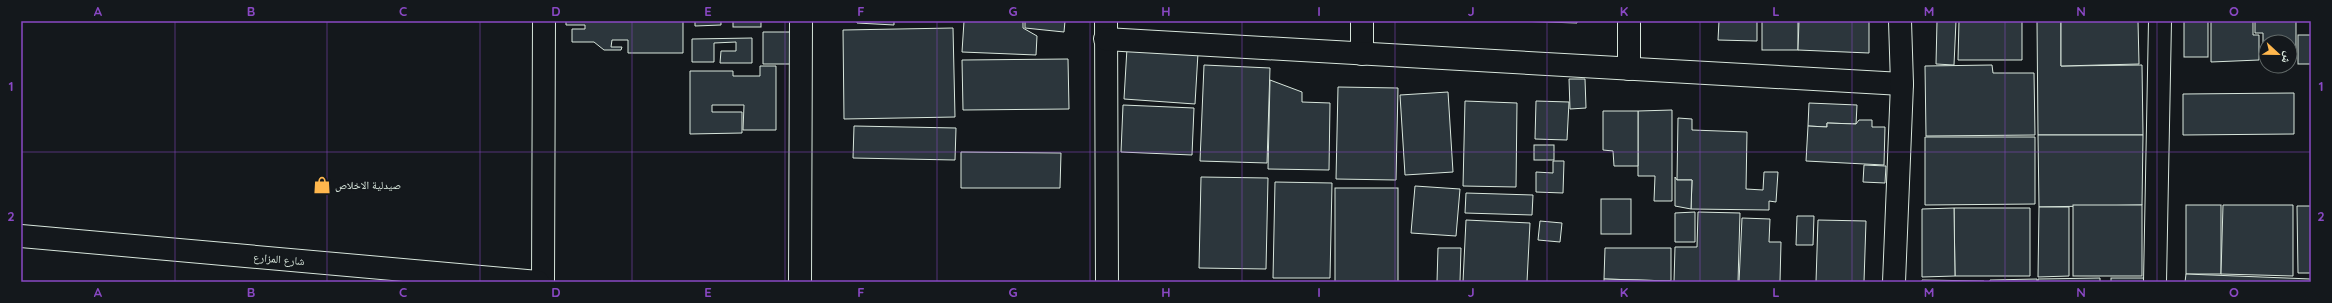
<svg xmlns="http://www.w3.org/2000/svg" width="2332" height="303" font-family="Quicksand,'Noto Naskh Arabic',sans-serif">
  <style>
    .building { fill: #2c363c; stroke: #d8e6dc }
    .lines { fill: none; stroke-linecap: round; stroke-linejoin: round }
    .street-casing { stroke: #d8e6dc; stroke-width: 24 }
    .secondary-casing { stroke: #d8e6dc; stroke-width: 24 }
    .street { stroke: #14181c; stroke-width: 22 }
    .secondary { stroke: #14181c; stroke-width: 22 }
    .grid { fill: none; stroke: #8948c3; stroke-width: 1; stroke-opacity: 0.55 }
    .labels { text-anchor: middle; stroke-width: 3; stroke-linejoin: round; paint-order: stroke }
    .poi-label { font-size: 11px; fill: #d8e6dc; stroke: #14181c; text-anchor: start }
    .street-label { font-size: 11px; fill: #d8e6dc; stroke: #14181c }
    .neatline { fill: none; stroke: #8948c3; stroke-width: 1.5 }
    .grid-label { font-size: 13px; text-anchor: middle; font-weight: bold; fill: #8948c3 }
  </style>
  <rect width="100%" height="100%" fill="#14181c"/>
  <g class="building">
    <polygon points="566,21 683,21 683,53 628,53 628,40 612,40 611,47 622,47 621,50 604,50 594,42 572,42 572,29 585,29 585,25 566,25"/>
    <polygon points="695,21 721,21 721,25 695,26"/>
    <rect x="733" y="21" width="28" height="6"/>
    <polygon points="857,21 894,21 894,25 857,23"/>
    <polygon points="964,21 1023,21 1023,28 1037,36 1036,55 962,52"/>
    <polygon points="1025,21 1065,21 1064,32 1025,28"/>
    <polygon points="1516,21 1577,21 1577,23"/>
    <polygon points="1719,21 1757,21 1757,41 1718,40"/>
    <rect x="1762" y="21" width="36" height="29"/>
    <polygon points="1799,21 1869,21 1869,53 1798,50"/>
    <polygon points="1937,21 1956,21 1954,65 1936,64"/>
    <polygon points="1959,21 2022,21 2022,60 1958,60"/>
    <polygon points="2037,21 2061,21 2061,66 2142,65 2143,135 2038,135"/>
    <polygon points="2061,21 2138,21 2139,64 2061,66"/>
    <rect x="2184" y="21" width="24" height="36"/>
    <polygon points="2211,21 2253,21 2253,35 2259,35 2259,60 2211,62"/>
    <polygon points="2255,21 2296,21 2296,58 2290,58 2290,42 2266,42 2266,58 2263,58 2263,33 2255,33"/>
    <polygon points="953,28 955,117 844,119 843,30"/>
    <polygon points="763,32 796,32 797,64 763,64"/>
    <rect x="2298" y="35" width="13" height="29"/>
    <polygon points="752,38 752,63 720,63 721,51 736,51 736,42 714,43 714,62 692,62 692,39"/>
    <polygon points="1127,48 1198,53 1195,104 1124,99"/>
    <polygon points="1068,59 1069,109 963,110 962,60"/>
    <polygon points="1204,65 1270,68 1267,163 1200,161"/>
    <polygon points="1992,65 1993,73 2034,73 2035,135 1926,136 1925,66"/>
    <polygon points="760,66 776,66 776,130 743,130 744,105 712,105 712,112 742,112 742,133 690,134 690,71 733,71 733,76 760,76"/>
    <polygon points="1569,79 1585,79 1586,108 1570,109"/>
    <polygon points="1270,80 1302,92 1302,102 1330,103 1329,170 1268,169"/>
    <polygon points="1338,87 1398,88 1396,180 1336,179"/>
    <polygon points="1448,92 1453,172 1405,175 1400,95"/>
    <polygon points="2294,93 2294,134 2183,135 2183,94"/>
    <polygon points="1465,101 1517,103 1516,187 1463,186"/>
    <polygon points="1536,101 1569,102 1567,140 1535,139"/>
    <polygon points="1809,103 1857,105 1856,124 1827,123 1827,127 1808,126"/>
    <polygon points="1123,105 1194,108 1192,155 1121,152"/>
    <polygon points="1672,110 1672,201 1654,201 1655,176 1638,176 1638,111"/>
    <polygon points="1603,111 1638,111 1638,166 1614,166 1613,151 1603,150"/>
    <polygon points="1678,118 1692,119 1692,130 1747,132 1746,189 1763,190 1764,172 1778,172 1776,202 1769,201 1769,210 1691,209 1692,180 1677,180"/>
    <polygon points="1859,120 1872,120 1872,127 1885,127 1884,165 1806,161 1808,126 1827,127 1827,123 1856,124"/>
    <polygon points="854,126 956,128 955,160 853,158"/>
    <polygon points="2038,135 2143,135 2142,205 2039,207"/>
    <polygon points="1925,137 2035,137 2035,204 1925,205"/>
    <rect x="1534" y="145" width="20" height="15"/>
    <polygon points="961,152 1061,153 1060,188 961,188"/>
    <polygon points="1553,161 1564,161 1563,193 1536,192 1536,172 1553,173"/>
    <polygon points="1864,165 1886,166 1885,183 1863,182"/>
    <polygon points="1201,177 1268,178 1266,269 1199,268"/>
    <polygon points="1675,177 1677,180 1692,180 1691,209 1675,206"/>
    <polygon points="1275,182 1332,183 1330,278 1273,278"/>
    <polygon points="1415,186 1460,189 1456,236 1411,233"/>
    <rect x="1335" y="188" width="63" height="94"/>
    <polygon points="1466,193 1533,195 1532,215 1465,213"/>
    <rect x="1601" y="199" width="30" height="35"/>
    <rect x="2073" y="205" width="69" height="71"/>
    <rect x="2186" y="205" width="35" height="69"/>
    <polygon points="2223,205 2293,205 2293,276 2221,274"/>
    <polygon points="2297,206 2311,206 2311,273 2298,273"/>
    <polygon points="2039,207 2069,207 2069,276 2038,277"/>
    <polygon points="1954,208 2030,208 2030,276 1955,276"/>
    <polygon points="1954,208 1955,276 1922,277 1922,209"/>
    <polygon points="1695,212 1695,242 1675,242 1675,213"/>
    <polygon points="1698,212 1740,213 1738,282 1674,282 1675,247 1697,247"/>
    <polygon points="1797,216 1814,216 1813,245 1796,245"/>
    <polygon points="1742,218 1770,219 1769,242 1781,242 1780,282 1739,282"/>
    <polygon points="1466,220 1530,223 1527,282 1463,282"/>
    <polygon points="1818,220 1866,221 1864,282 1816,282"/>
    <polygon points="1540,221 1562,223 1560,242 1538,240"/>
    <polygon points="1438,248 1461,248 1460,282 1437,282"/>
    <polygon points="1605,248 1671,248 1671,281 1604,279"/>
    <polygon points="2186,274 2311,279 2311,282 2185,282"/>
    <polygon points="2100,278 2100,282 2038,282 2038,279"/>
    <rect x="2111" y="278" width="33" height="4"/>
    <polygon points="1604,279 1671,281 1604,282"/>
    <polygon points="2037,279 2037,282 1990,282 1990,280"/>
    <polygon points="1922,280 1984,281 1984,282 1922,282"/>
  </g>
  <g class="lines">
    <g class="street-casing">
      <g id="street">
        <polyline points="1106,21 1107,282"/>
        <polyline points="1362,21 1362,54"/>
        <polyline points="1105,39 1902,84"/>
        <polyline points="1629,69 1629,21"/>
        <polyline points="543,282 544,21"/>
        <polyline points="800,282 801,21"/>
        <polyline points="1894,282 1902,84 1900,21"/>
        <polyline points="2155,282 2160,21"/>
      </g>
    </g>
    <g class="secondary-casing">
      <polyline id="secondary" points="21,236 538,282"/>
    </g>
    <use href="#street" class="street"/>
    <use href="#secondary" class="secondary"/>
  </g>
  <path class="grid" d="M175 21V282M327 21V282M480 21V282M632 21V282M785 21V282M937 21V282M1090 21V282M1242 21V282M1395 21V282M1547 21V282M1700 21V282M1852 21V282M2005 21V282M2157 21V282M21 152H2311"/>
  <defs>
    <g id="shop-bare" transform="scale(1.38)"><path d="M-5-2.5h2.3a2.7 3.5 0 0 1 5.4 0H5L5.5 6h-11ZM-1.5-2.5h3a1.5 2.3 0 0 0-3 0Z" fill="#ffb74d" stroke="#14181c" stroke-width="2.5" paint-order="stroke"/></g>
  </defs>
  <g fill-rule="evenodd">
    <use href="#shop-bare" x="322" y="185"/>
  </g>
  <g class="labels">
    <g class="poi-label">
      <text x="335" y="189">صيدلية الاخلاص</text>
    </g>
    <g class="street-label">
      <text transform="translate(279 259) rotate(5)" y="4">شارع المزارع</text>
    </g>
  </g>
  <rect width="2332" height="303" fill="none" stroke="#14181c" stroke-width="44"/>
  <g transform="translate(2278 54) rotate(112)"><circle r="19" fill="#14181c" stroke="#626a69"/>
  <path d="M0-3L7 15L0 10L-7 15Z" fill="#ffb74d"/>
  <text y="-6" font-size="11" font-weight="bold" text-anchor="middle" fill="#d8e6dc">ش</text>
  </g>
  <rect x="22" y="22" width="2288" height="259" class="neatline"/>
  <g class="grid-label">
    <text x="98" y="16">A</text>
    <text x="251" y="16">B</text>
    <text x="403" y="16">C</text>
    <text x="556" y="16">D</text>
    <text x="708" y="16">E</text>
    <text x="861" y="16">F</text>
    <text x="1013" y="16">G</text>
    <text x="1166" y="16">H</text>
    <text x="1319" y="16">I</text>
    <text x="1471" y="16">J</text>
    <text x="1624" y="16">K</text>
    <text x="1776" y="16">L</text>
    <text x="1929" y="16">M</text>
    <text x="2081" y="16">N</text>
    <text x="2234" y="16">O</text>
    <text x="11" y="91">1</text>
    <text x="2321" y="91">1</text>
    <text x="11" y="221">2</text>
    <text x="2321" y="221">2</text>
    <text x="98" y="297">A</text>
    <text x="251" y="297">B</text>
    <text x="403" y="297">C</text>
    <text x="556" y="297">D</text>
    <text x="708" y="297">E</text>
    <text x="861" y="297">F</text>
    <text x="1013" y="297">G</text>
    <text x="1166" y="297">H</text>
    <text x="1319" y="297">I</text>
    <text x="1471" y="297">J</text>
    <text x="1624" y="297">K</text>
    <text x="1776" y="297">L</text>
    <text x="1929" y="297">M</text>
    <text x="2081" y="297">N</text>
    <text x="2234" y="297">O</text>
  </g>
</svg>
